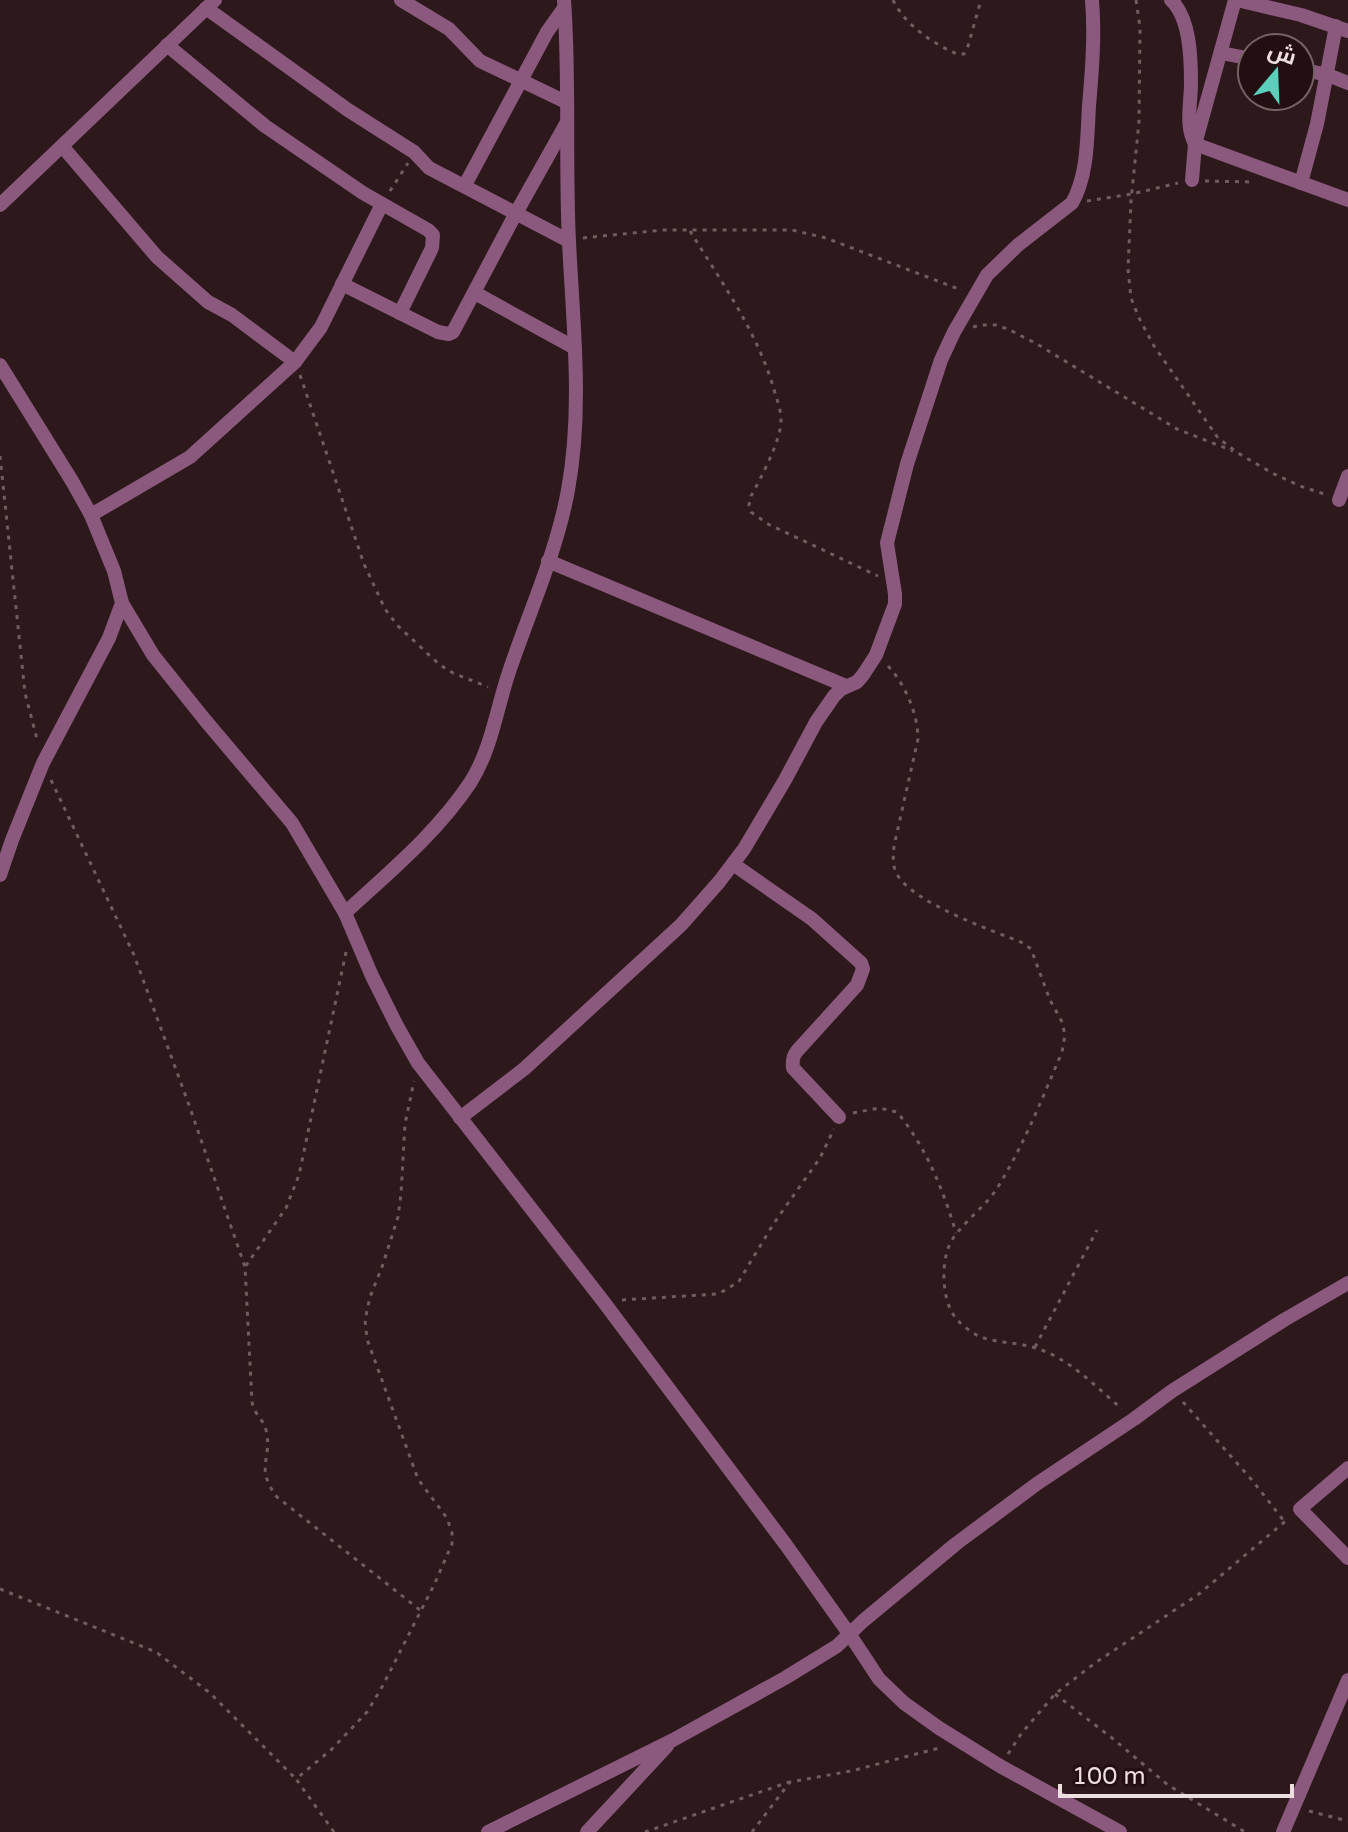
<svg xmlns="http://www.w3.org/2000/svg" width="1348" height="1832" font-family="'Varela Round',Cairo,sans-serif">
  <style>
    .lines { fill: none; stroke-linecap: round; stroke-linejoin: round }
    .path { stroke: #705d5f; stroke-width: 3; stroke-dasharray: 4 6; stroke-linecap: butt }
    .street { stroke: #8b597d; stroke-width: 14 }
  </style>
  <rect width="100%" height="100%" fill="#2d191b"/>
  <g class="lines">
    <g class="path">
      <path d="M893 0C905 25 932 43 957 54H964L968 46 981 0"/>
      <polyline points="1136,0 1140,27 1139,122 1131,201 1128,269 1131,298 1139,318 1154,346 1218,438 1238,453 1272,473 1300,486 1327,495"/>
      <polyline points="1205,181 1254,182"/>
      <polyline points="390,191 408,163"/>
      <polyline points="1087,201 1132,194 1178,183"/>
      <path d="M690 231C722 283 761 337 776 397 779 404 781 413 781 421 781 440 761 478 751 496L749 505 751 512 768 524 878 576"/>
      <polyline points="583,238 663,230 792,230 826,238 961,290"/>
      <polyline points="973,327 981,325 996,325 1010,330 1037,344 1177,429 1233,451"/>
      <polyline points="300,375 364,564 385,609 398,626 440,665 453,673 488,687"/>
      <polyline points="0,456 25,693 38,743"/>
      <path d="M888 666C905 684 918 714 918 739L894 846C893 857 892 867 898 876 916 904 991 930 1023 943L1031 949 1050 1000 1062 1022 1065 1035 1062 1052C1042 1099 1023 1147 996 1190 984 1208 956 1228 949 1246 941 1265 942 1300 955 1317 960 1324 971 1332 978 1336 995 1343 1015 1342 1032 1347 1067 1356 1095 1386 1122 1409"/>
      <polyline points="51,780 134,955 189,1105 245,1267"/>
      <path d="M346 952 299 1175 286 1208 245 1267 252 1402C255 1416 264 1420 266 1430 273 1458 254 1467 277 1497L420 1610"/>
      <path d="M853 1113 879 1108 897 1112C926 1147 943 1189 956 1233"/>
      <polyline points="622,1300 716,1294 726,1290 739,1281 774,1223 820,1158 834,1129"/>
      <polyline points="1035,1347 1097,1230"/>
      <polyline points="1183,1402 1252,1480 1284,1521"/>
      <polyline points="0,1589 156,1652 210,1693 296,1779"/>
      <polyline points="1055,1694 1112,1738 1168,1785 1245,1832"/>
      <polyline points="1008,1754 1021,1734 1055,1694 1095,1663 1199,1594 1288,1519"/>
      <polyline points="1309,1811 1348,1821"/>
      <polyline points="334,1832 296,1779 332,1749 367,1712 381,1689 434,1585 452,1544 452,1533 447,1518 418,1479 367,1339 365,1320 370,1297 382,1267 398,1217 401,1194 405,1124 414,1081"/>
      <polyline points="645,1832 789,1782"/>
      <polyline points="752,1832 790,1782 851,1771 943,1747"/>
    </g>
    <g class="street">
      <polyline points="401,0 449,29 480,61 566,102"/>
      <path d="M1171 0C1190 18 1191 57 1191 83 1191 103 1185 126 1195 144L1348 200"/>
      <polyline points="1237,0 1301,15 1348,31"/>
      <polyline points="206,8 348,110 414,152 429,168 569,241"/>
      <polyline points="167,45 265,126 363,193 428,230 433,235 432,248 400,313"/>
      <polyline points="1221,53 1252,59"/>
      <polyline points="1300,69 1328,75 1348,83"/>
      <polyline points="62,146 157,257 208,302 232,315 295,362"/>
      <polyline points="1192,180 1195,144 1235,0"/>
      <polyline points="1301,183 1317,124 1336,26"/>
      <polyline points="465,185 547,32 564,8"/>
      <polyline points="0,205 215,0"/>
      <polyline points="342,284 438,332 449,334 453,332 516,213 566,124"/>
      <polyline points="475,293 575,348"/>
      <polyline points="0,365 72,481 91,515 114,571 122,603 109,638 43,763 12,840 0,875"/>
      <polyline points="1339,500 1348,476"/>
      <polyline points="91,515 190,457 295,362 321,327 382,204"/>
      <polyline points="548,561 846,686"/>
      <polyline points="122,603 153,655 205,720 292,823 345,913 372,976 397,1026 418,1063 603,1301 786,1545 850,1635 879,1679 904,1703 939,1728 1000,1766 1120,1832"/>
      <path d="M733 864 812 919 861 963 863 969 857 985 797 1051C793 1056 792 1060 793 1068L839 1117"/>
      <path d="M345 913C389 872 436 834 470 783 492 749 497 706 510 669 530 610 557 551 568 490 583 408 573 325 569 242 565 162 570 80 564 0"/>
      <path d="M460 1118 524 1069 681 925 719 882 744 849 785 780 816 722 834 696 841 689 857 682 863 675 876 655 895 604V594L887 543 907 464 941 360 954 332 987 275 1018 245 1072 203C1088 175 1087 138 1089 106 1092 71 1095 35 1092 0"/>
      <polyline points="1348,1468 1300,1509 1348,1558"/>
      <polyline points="488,1832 673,1740 785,1678 837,1646 863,1621 957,1543 1038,1483 1134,1419 1172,1391 1284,1320 1348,1283"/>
      <polyline points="587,1832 667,1746"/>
      <polyline points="1283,1832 1348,1680"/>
    </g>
  </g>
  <g transform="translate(1276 72) rotate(19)"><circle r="38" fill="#230f12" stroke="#746264" stroke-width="2"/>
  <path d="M0-6L14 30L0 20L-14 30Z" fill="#5bcebc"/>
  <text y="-12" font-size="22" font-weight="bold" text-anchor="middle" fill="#eddee0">ش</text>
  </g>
  <path d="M1060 1784v12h232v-12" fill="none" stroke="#eddee0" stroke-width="4"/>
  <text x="1072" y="1784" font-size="24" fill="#eddee0" stroke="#230f12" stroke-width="6" paint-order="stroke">100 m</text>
</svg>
